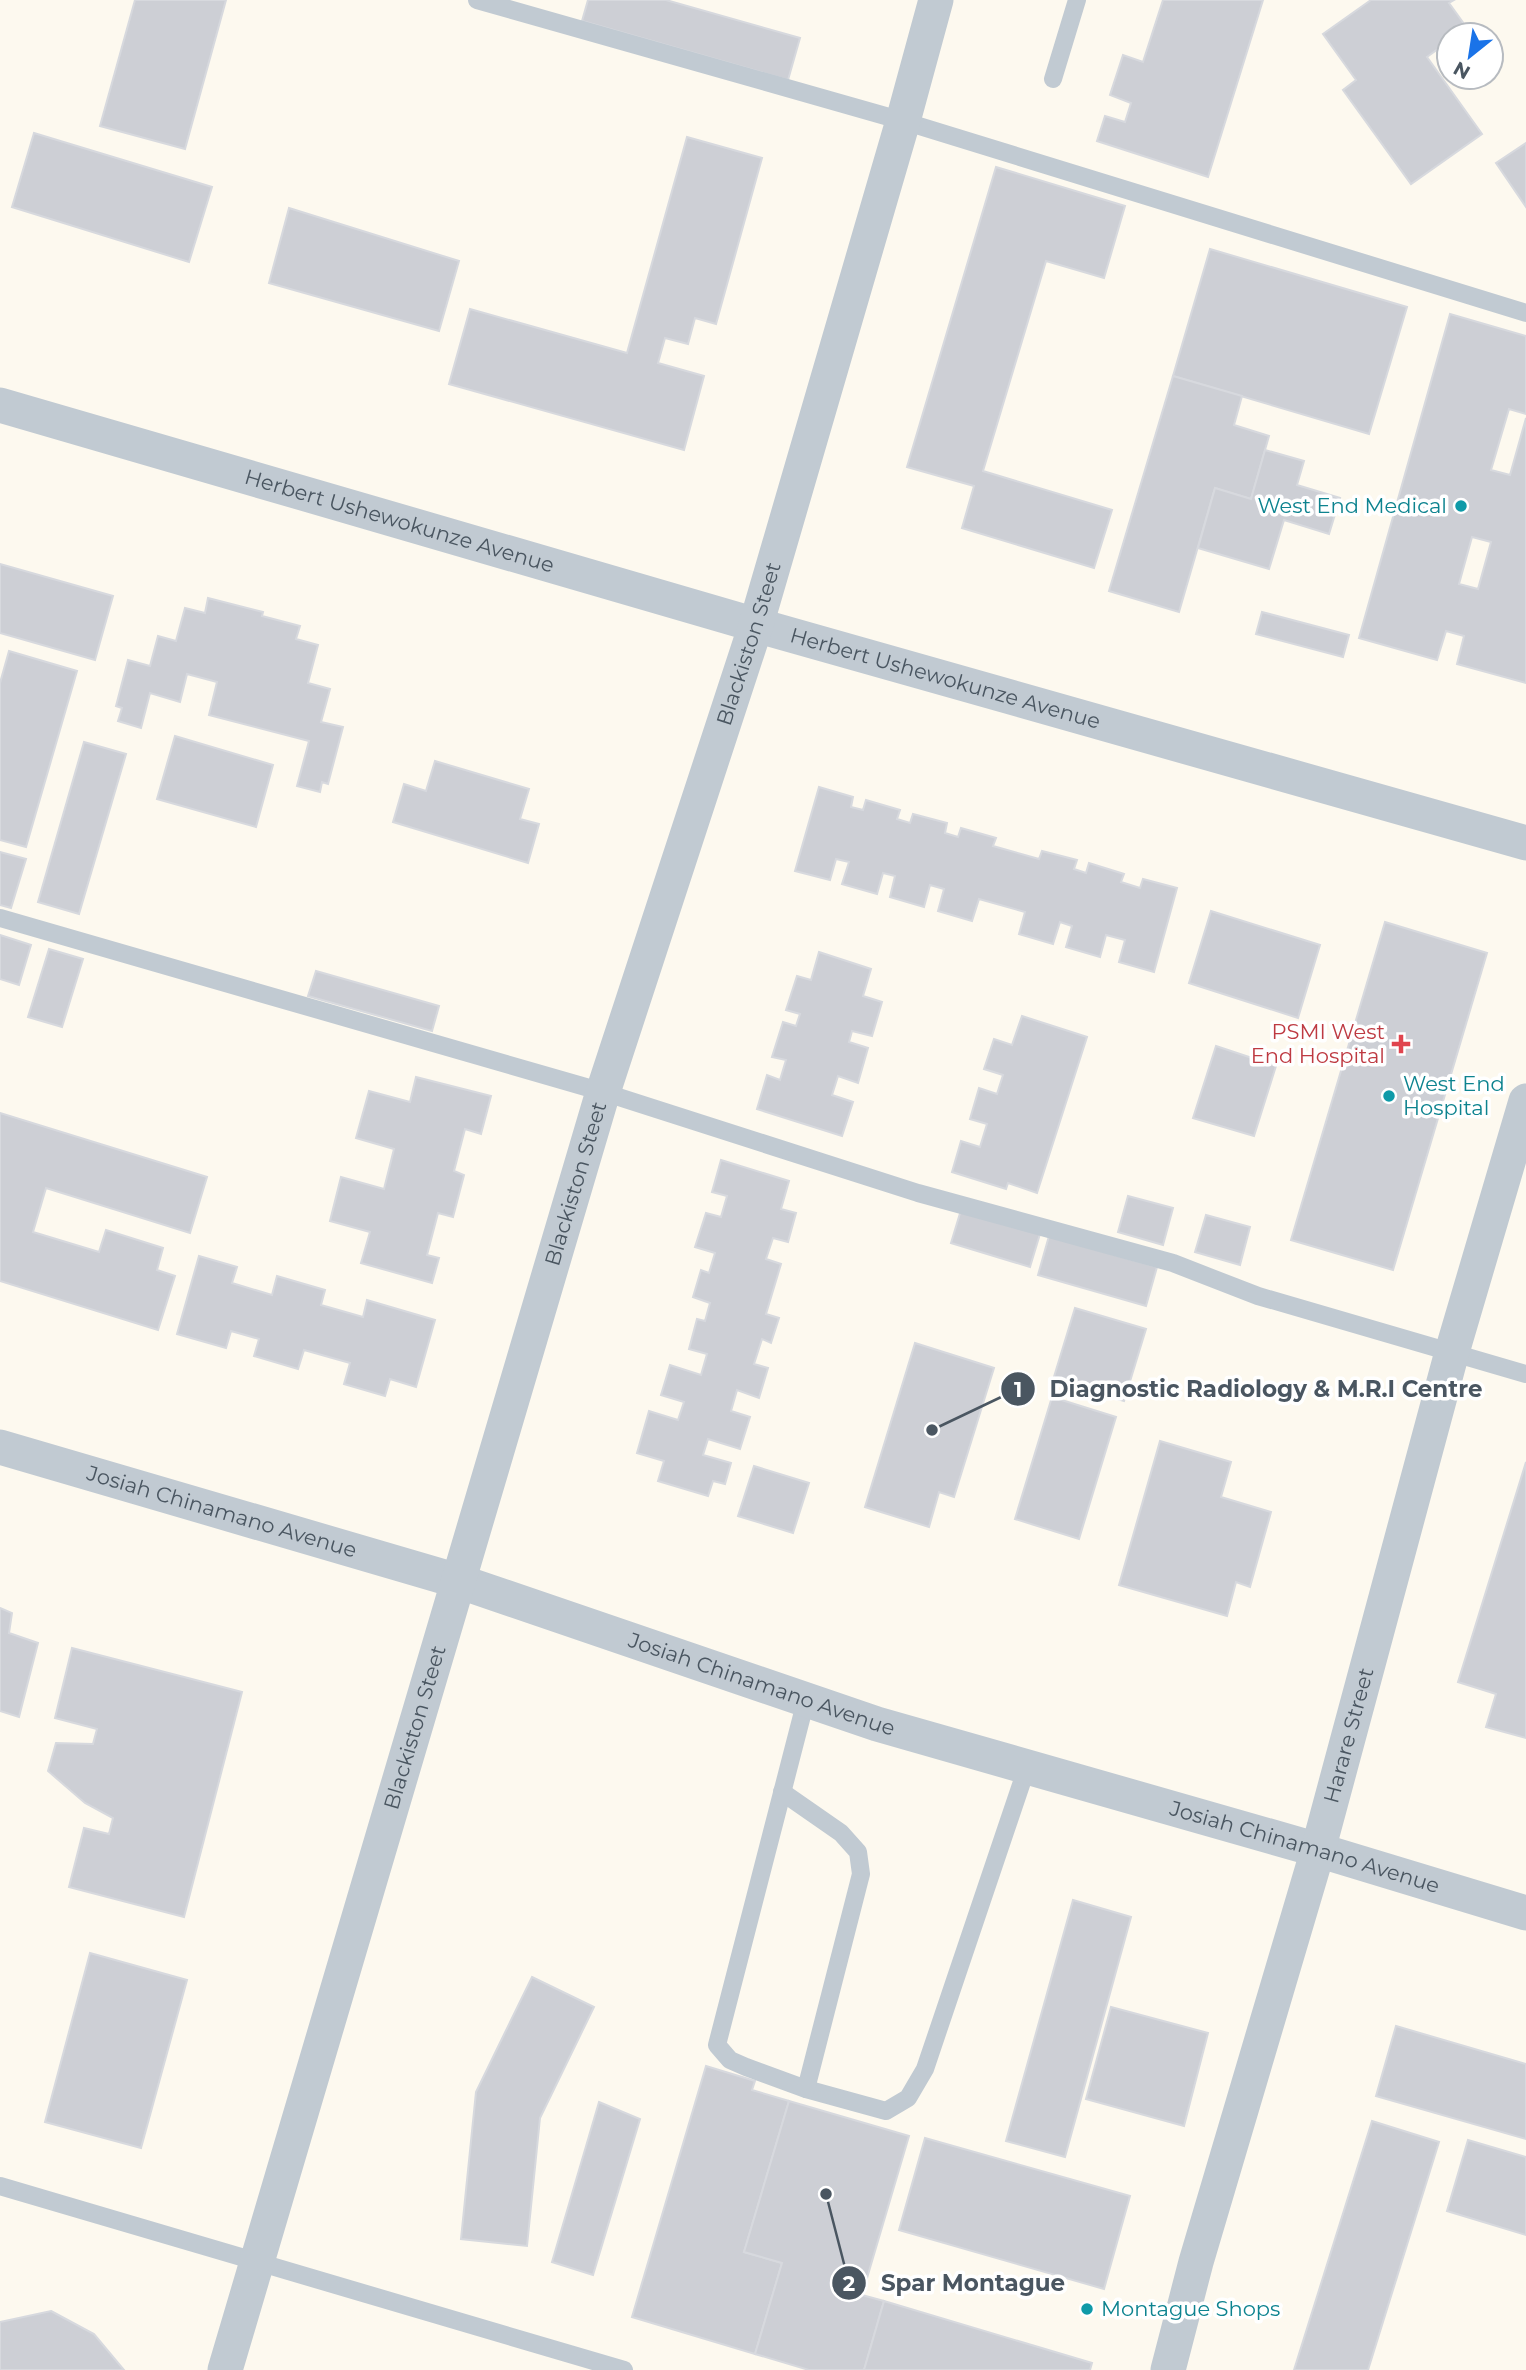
<svg xmlns="http://www.w3.org/2000/svg" width="1526" height="2370" font-family="Montserrat,sans-serif">
  <style>
    .commercial { fill: #fdf9ef; fill-rule: evenodd }
    .building { fill: #cdcfd5; stroke: #d7d9de; stroke-width: 2; fill-rule: evenodd }
    .lines { fill: none; stroke-linecap: round; stroke-linejoin: round }
    .lane { stroke: #c1cad2; stroke-width: 18 }
    .street { stroke: #c1cad2; stroke-width: 35 }
    .culture-dot { fill: #0f9aa8; stroke: #fff; stroke-width: 2.5 }
    .health-dot { fill: #e0444e; stroke: #fff; stroke-width: 2.5 }
    .labels { text-anchor: middle; stroke-width: 7; stroke-linejoin: round; paint-order: stroke }
    .culture-label { font-size: 21px; fill: #0d838f; stroke: #fff; text-anchor: start }
    .street-label { font-size: 21px; fill: #4a5661; stroke: #fff }
    .health-label { font-size: 21px; fill: #be3a42; stroke: #fff; text-anchor: end }
    .leader { fill: none; stroke: #4a5661; stroke-width: 2.5 }
    .callout-dot { fill: #4a5661; stroke: #fff; stroke-width: 2.5 }
    .mark-label { font-size: 21px; text-anchor: middle; font-weight: bold; fill: #fff }
    .callout-label { font-size: 23px; text-anchor: middle; font-weight: bold; fill: #4a5661; stroke: #fff; stroke-width: 7; stroke-linejoin: round; paint-order: stroke }
  </style>
  <rect width="100%" height="100%" fill="#f5f3f3"/>
  <path class="commercial" d="M0 0H1526V2370H0ZM1449 35H1491V77H1449Z"/>
  <g class="building">
    <polygon points="135,0 226,0 185,149 100,126"/>
    <polygon points="588,0 666,0 800,38 788,80 582,21"/>
    <polygon points="1163,0 1263,0 1208,177 1097,141 1105,116 1125,122 1131,103 1110,95 1123,55 1143,62"/>
    <polygon points="1371,0 1454,0 1449,3 1467,28 1457,35 1449,35 1449,41 1427,57 1482,134 1411,184 1343,90 1356,80 1323,34"/>
    <polygon points="34,133 212,187 189,262 12,207"/>
    <polygon points="687,137 762,158 716,324 695,318 688,344 665,338 658,363 704,376 684,450 449,384 470,309 627,353"/>
    <polygon points="1526,143 1526,207 1496,163"/>
    <polygon points="996,167 1125,206 1104,278 1046,261 983,471 1112,510 1094,568 962,528 974,486 907,467"/>
    <polygon points="289,208 459,261 439,331 269,283"/>
    <polygon points="1210,249 1407,307 1369,434 1173,376"/>
    <path d="M1450 314 1526 336V414L1509 409 1491 470 1510 475 1526 418V683L1457 664 1464 636 1446 631 1437 660 1359 638ZM1472 537 1491 542 1478 589 1459 584Z"/>
    <polygon points="1173,376 1242,396 1234,425 1269,436 1251,499 1215,488 1179,612 1109,591"/>
    <polygon points="1265,450 1304,461 1297,485 1340,498 1329,534 1284,520 1269,569 1198,548 1215,488 1251,499"/>
    <polygon points="0,564 113,596 95,660 0,633"/>
    <polygon points="208,598 263,612 262,616 300,626 296,639 318,645 308,683 330,689 321,722 343,727 328,784 322,782 320,792 297,786 309,741 209,715 217,682 187,674 180,702 150,693 141,728 118,721 122,708 116,706 128,660 150,666 158,636 176,641 185,608 205,613"/>
    <polygon points="1262,612 1349,635 1343,657 1256,634"/>
    <polygon points="9,651 77,671 26,847 0,840 0,683"/>
    <polygon points="175,736 273,765 256,827 157,799"/>
    <polygon points="84,742 126,754 79,914 38,902"/>
    <polygon points="435,761 529,789 520,819 539,824 528,863 393,822 404,784 426,791"/>
    <polygon points="819,787 853,797 851,807 863,810 866,800 900,810 897,819 910,823 913,814 947,823 945,833 958,837 961,828 996,838 993,846 1039,859 1042,851 1077,860 1074,869 1086,873 1089,863 1124,874 1121,882 1140,888 1143,879 1177,888 1154,972 1119,962 1125,940 1106,935 1100,957 1066,947 1072,926 1060,922 1053,944 1019,934 1025,912 979,899 972,921 938,911 944,889 930,885 924,907 890,897 895,876 883,873 877,894 842,884 849,862 836,859 830,880 795,871"/>
    <polygon points="0,852 26,859 11,908 0,905"/>
    <polygon points="1211,911 1320,945 1298,1018 1189,983"/>
    <polygon points="1385,922 1487,953 1393,1270 1291,1240"/>
    <polygon points="0,935 31,945 19,985 0,979"/>
    <polygon points="49,949 83,959 62,1027 28,1017"/>
    <polygon points="819,952 871,969 863,996 882,1002 872,1036 852,1031 849,1042 868,1048 858,1083 838,1076 832,1095 853,1102 842,1136 757,1109 767,1075 780,1080 786,1060 772,1057 783,1022 796,1026 800,1014 786,1010 797,976 811,980"/>
    <polygon points="316,971 439,1006 432,1031 308,996"/>
    <polygon points="1022,1016 1087,1037 1037,1193 1008,1183 1006,1189 952,1172 961,1141 980,1147 987,1124 970,1119 979,1088 997,1094 1003,1075 984,1069 994,1039 1012,1045"/>
    <polygon points="1216,1046 1276,1066 1254,1136 1193,1118"/>
    <polygon points="416,1077 491,1096 481,1134 465,1129 454,1171 464,1175 453,1217 438,1213 427,1255 439,1258 432,1283 361,1263 370,1232 330,1221 341,1177 384,1189 394,1149 356,1138 369,1091 410,1102"/>
    <polygon points="0,1113 207,1177 190,1233 46,1188 33,1232 99,1252 106,1230 163,1248 157,1270 175,1276 158,1330 0,1281"/>
    <polygon points="721,1160 789,1181 781,1209 796,1213 788,1242 773,1238 766,1259 781,1264 766,1314 779,1318 771,1343 762,1339 754,1364 768,1368 759,1398 737,1390 731,1411 750,1417 740,1449 708,1439 703,1455 731,1463 725,1484 713,1481 708,1496 658,1481 664,1461 637,1453 649,1411 678,1420 684,1402 661,1395 670,1365 701,1375 707,1354 689,1349 697,1319 705,1321 710,1303 693,1297 701,1270 709,1273 715,1253 695,1247 706,1213 721,1217 727,1196 712,1192"/>
    <polygon points="1128,1196 1173,1208 1163,1245 1118,1232"/>
    <polygon points="961,1210 1040,1234 1030,1267 951,1243"/>
    <polygon points="1206,1215 1250,1227 1240,1265 1195,1252"/>
    <polygon points="1049,1236 1157,1267 1146,1306 1038,1275"/>
    <polygon points="199,1256 237,1267 232,1283 272,1295 277,1276 325,1290 321,1305 363,1317 367,1300 435,1320 416,1387 390,1379 385,1396 344,1384 350,1363 304,1350 298,1369 254,1356 259,1339 231,1331 226,1348 177,1334"/>
    <polygon points="1075,1308 1146,1329 1124,1401 1053,1380"/>
    <polygon points="915,1343 994,1368 954,1497 939,1492 929,1527 865,1507"/>
    <polygon points="1052,1397 1116,1417 1079,1539 1015,1519"/>
    <polygon points="1160,1441 1231,1462 1221,1497 1271,1512 1250,1587 1236,1582 1227,1616 1119,1585"/>
    <polygon points="1526,1462 1526,1738 1486,1727 1496,1694 1458,1682"/>
    <polygon points="754,1466 809,1483 793,1533 738,1516"/>
    <polygon points="0,1608 12,1613 9,1633 38,1643 19,1717 0,1711"/>
    <polygon points="72,1648 242,1692 184,1917 69,1887 84,1828 109,1834 113,1818 85,1803 48,1771 56,1743 93,1744 97,1729 55,1718"/>
    <polygon points="1073,1900 1131,1917 1065,2157 1006,2141"/>
    <polygon points="90,1953 187,1980 141,2148 45,2122"/>
    <polygon points="532,1977 594,2007 540,2118 527,2246 461,2239 476,2092"/>
    <polygon points="1111,2007 1208,2033 1184,2126 1086,2099"/>
    <polygon points="1396,2026 1526,2064 1526,2139 1376,2096"/>
    <polygon points="706,2066 755,2081 752,2090 789,2101 744,2252 782,2263 755,2354 632,2317"/>
    <polygon points="789,2101 909,2136 862,2295 884,2301 864,2370 809,2370 755,2354 782,2263 744,2252"/>
    <polygon points="599,2102 640,2119 593,2275 552,2262"/>
    <polygon points="1372,2121 1439,2142 1368,2370 1294,2370"/>
    <polygon points="925,2138 1130,2196 1104,2289 899,2230"/>
    <polygon points="1468,2140 1526,2157 1526,2235 1447,2211"/>
    <polygon points="884,2301 1092,2363 1090,2370 864,2370"/>
    <polygon points="51,2311 94,2334 124,2370 0,2370 0,2322"/>
  </g>
  <g class="lines">
    <g class="lane">
      <polyline points="477,0 903,121 1526,313"/>
      <polyline points="1053,79 1077,0"/>
      <polyline points="0,918 603,1092 918,1193 1173,1263 1258,1296 1526,1374"/>
      <polyline points="806,1700 717,2045 730,2060 746,2067 806,2089 886,2111 908,2098 925,2069 1027,1767"/>
      <polyline points="782,1792 841,1833 858,1852 861,1874 806,2089"/>
      <polyline points="0,2186 624,2370"/>
    </g>
    <g class="street">
      <path id="s1" d="M0 405 756 625 1526 843"/>
      <path id="s2" d="M0 1447 458 1581 877 1724 1318 1850 1526 1913"/>
      <path id="s3" d="M225 2370 603 1092 756 625 903 121 936 0"/>
      <path id="s4" d="M1168 2370 1196 2262 1318 1850 1452 1352 1526 1101"/>
    </g>
  </g>
  <g class="culture-dot">
    <circle cx="1461" cy="506" r="7"/>
    <circle cx="1389" cy="1096" r="7"/>
    <circle cx="1087" cy="2309" r="7"/>
  </g>
  <path class="health-dot" d="M1397.5 1033.5h7v7h7v7h-7v7h-7v-7h-7v-7h7z"/>
  <g class="labels">
    <g class="culture-label">
      <text x="1447" y="513" text-anchor="end">West End Medical</text>
      <text x="1403" y="1091">West End<tspan x="1403" dy="24">Hospital</tspan></text>
      <text x="1101" y="2316">Montague Shops</text>
    </g>
    <g class="street-label">
      <text dy="7" stroke="none"><textPath href="#s1" startOffset="416">Herbert Ushewokunze Avenue</textPath></text>
      <text dy="7" stroke="none"><textPath href="#s3" startOffset="1804">Blackiston Steet</textPath></text>
      <text dy="7" stroke="none"><textPath href="#s1" startOffset="984">Herbert Ushewokunze Avenue</textPath></text>
      <text dy="7" stroke="none"><textPath href="#s3" startOffset="1237">Blackiston Steet</textPath></text>
      <text dy="7" stroke="none"><textPath href="#s2" startOffset="231">Josiah Chinamano Avenue</textPath></text>
      <text dy="7" stroke="none"><textPath href="#s2" startOffset="798">Josiah Chinamano Avenue</textPath></text>
      <text dy="7" stroke="none"><textPath href="#s3" startOffset="670">Blackiston Steet</textPath></text>
      <text dy="7" stroke="none"><textPath href="#s4" startOffset="660">Harare Street</textPath></text>
      <text dy="7" stroke="none"><textPath href="#s2" startOffset="1365">Josiah Chinamano Avenue</textPath></text>
    </g>
    <g class="health-label">
      <text x="1385" y="1039">PSMI West<tspan x="1385" dy="24">End Hospital</tspan></text>
    </g>
  </g>
  <path class="leader" d="M932 1430L1018 1389M826 2194L849 2283"/>
  <g class="callout-dot">
    <circle cx="932" cy="1430" r="7"/>
    <circle cx="826" cy="2194" r="7"/>
    <circle cx="1018" cy="1389" r="18"/>
    <circle cx="849" cy="2283" r="18"/>
  </g>
  <g class="mark-label">
    <text x="1018" y="1397">1</text>
    <text x="849" y="2291">2</text>
  </g>
  <g class="callout-label">
    <text x="1266" y="1397">Diagnostic Radiology &amp; M.R.I Centre</text>
    <text x="973" y="2291">Spar Montague</text>
  </g>
  <g transform="translate(1470 56) rotate(210)"><circle r="33" fill="#ffffff" stroke="#b7bbc0" stroke-width="2"/>
  <path d="M0-5L12 26L0 18L-12 26Z" fill="#1a73e8"/>
  <text y="-10" font-size="19" font-weight="bold" text-anchor="middle" fill="#4a5661">N</text>
  </g>
</svg>
